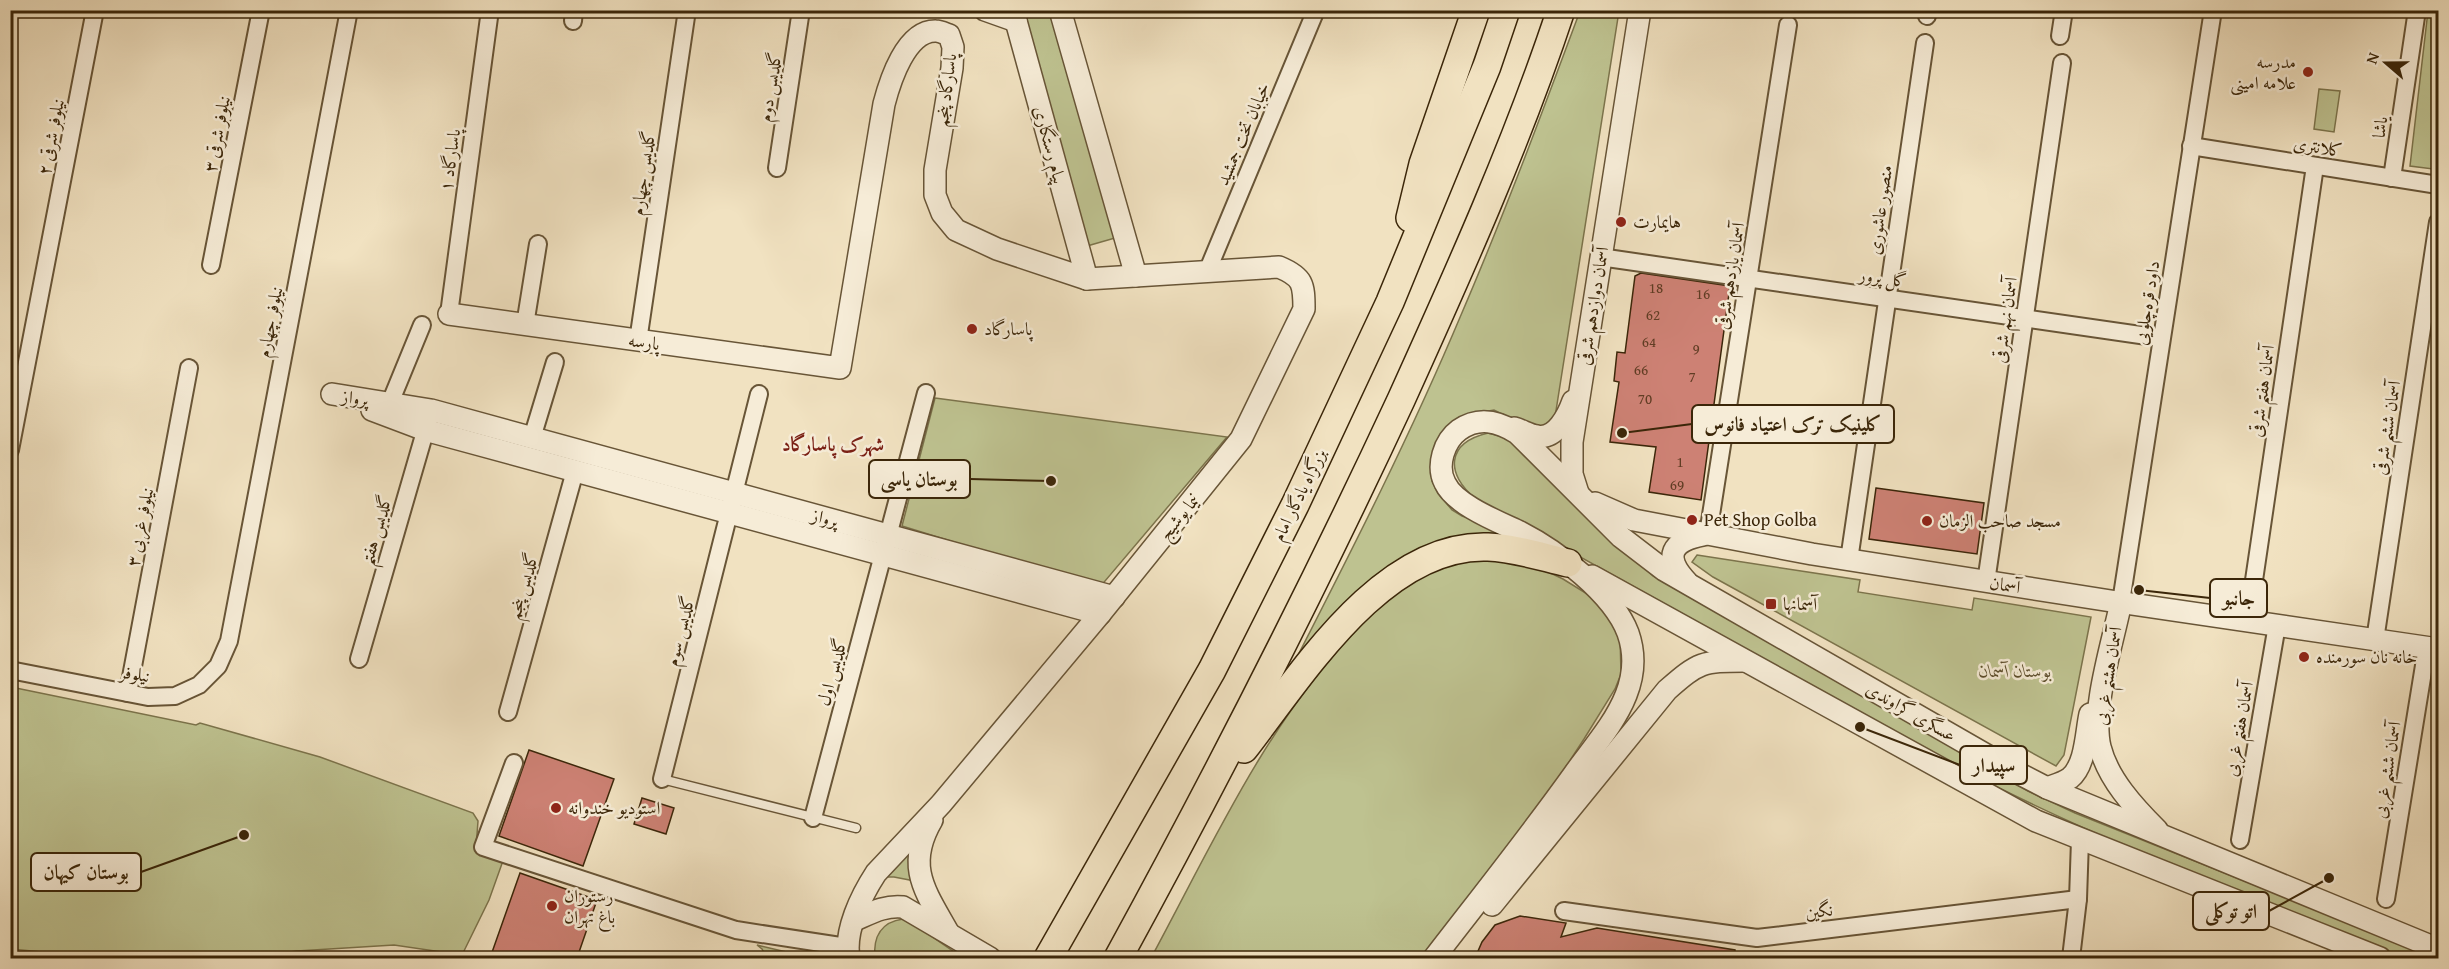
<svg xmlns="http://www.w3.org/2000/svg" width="2449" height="969" font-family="'Gentium Book Plus',Amiri,serif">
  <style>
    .green { fill: #bec290; stroke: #7c744c; stroke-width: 1.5 }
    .building { fill: #cd8174; stroke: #3b2609; stroke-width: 1.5 }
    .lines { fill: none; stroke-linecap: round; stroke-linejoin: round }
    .service-casing { stroke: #685537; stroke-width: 11 }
    .minor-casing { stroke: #685537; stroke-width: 20 }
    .tertiary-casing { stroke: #685537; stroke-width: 24 }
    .trunk-casing { stroke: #3b2609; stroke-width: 30 }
    .service { stroke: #f6ecd7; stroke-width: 8 }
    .minor { stroke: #f6ecd7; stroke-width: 16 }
    .tertiary { stroke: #f6ecd7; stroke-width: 21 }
    .trunk { stroke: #f1e2c1; stroke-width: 27 }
    .poi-dot { fill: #8f2418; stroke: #f6ecd7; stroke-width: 2 }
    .labels { text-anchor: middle; stroke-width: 5; stroke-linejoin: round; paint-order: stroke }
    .number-label { font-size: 15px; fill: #603d24 }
    .poi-label { font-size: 18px; fill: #3b2609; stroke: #f6ecd7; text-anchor: start }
    .street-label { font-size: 18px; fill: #3b2609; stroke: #f6ecd7 }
    .park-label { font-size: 18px; font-style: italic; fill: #5c4d2b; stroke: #f6ecd7 }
    .neighbourhood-label { font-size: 20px; font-weight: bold; fill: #7a1f14; stroke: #f6ecd7 }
    .leader { fill: none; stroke: #3b2609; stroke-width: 2 }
    .callout-dot { fill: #3b2609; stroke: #f6ecd7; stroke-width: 2 }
    .callout { fill: #f6ecd7; stroke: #3b2609; stroke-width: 2 }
    .callout-label { font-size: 20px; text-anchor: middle; font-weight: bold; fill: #3b2609 }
  </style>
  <rect width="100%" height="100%" fill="#f1e2c1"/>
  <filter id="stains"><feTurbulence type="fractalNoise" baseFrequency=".00333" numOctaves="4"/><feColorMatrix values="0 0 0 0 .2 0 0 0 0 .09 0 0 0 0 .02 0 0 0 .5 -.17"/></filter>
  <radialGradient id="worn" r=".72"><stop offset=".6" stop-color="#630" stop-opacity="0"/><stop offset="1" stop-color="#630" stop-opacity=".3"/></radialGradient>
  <g class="green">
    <polygon points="1021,11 1051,11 1115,238 1087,246"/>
    <path d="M1580 11H1619L1555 417 1548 425 1533 429 1494 410 1466 415 1433 451 1431 466 1432 481 1438 493 1452 510 1462 516 1497 528 1538 552 1463 541 1294 663C1353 548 1411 434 1461 315 1504 215 1542 113 1580 11Z"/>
    <polygon points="2428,11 2438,11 2438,122 2433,169 2410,166"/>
    <polygon points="2319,89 2340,91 2334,132 2314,129"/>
    <polygon points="935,398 1227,437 1100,587 902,526"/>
    <path d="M1488 433 1503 437 1516 445 1653 576 2028 791 2075 813 2437 958H2404C2254 898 2102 843 1958 767L1476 499C1445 474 1446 443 1488 433Z"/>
    <path d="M1466 555 1540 568 1563 579 1597 600 1620 636 1621 674 1615 689 1584 739 1548 794 1424 958H1151C1211 847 1264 728 1352 635 1372 613 1394 591 1420 575 1434 567 1451 562 1466 555Z"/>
    <polygon points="1697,555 1860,580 1858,592 1972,610 1974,598 2091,617 2064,755 2056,766 1713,577 1692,562"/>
    <polygon points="11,687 196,725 200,723 320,757 473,813 478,821 476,848 504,858 489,900 462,955 394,945 297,951 242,958 104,958 11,949"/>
    <polygon points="914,841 915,881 894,877 885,877"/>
    <path d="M903 919 912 923 963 958H875C873 937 881 922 903 919Z"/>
    <polygon points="757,945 812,958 767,958 762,949"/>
  </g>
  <g class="building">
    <polygon points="1641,273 1730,286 1701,500 1649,492 1656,447 1610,442 1619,382 1614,381 1617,352 1625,353 1635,276"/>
    <polygon points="1876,488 1984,503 1977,554 1869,539"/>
    <polygon points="529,750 614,779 583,866 499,836"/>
    <polygon points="642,798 674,808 666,834 634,824"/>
    <polygon points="520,873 597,900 577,958 490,958"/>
    <polygon points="1520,916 1566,923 1561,937 1597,928 1735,950 1735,958 1475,958 1482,942 1495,925"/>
  </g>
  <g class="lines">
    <g class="service-casing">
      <polyline id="service" points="662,779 856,828"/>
    </g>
    <g class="minor-casing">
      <g id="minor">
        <polyline points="1927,16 1928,10"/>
        <polyline points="573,21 574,10"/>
        <polyline points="2060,36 2064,10"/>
        <polyline points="2191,146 2438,185"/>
        <polyline points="777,168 801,10"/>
        <polyline points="2392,178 2417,10"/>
        <polyline points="1600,257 2161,338"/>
        <polyline points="211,265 261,10"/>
        <polyline points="1207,272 1316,10"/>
        <polyline points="449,314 490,10"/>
        <polyline points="525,325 538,244"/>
        <polyline points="638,341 687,10"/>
        <polyline points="390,403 422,325"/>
        <polyline points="532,438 555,362"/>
        <polyline points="10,450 95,10"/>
        <polyline points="1708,534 1788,25"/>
        <polyline points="1849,560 1925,43"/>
        <polyline points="1986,582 2062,63"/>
        <polyline points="2121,602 2213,10"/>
        <polyline points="2248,621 2315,166"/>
        <polyline points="2375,640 2438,222"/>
        <polyline points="359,659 429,418"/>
        <polyline points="10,670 148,697 175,696 199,685 218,666 229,641 349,10"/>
        <polyline points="128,693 189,368"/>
        <polyline points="508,712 575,471"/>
        <polyline points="514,763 483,847 736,930 847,947"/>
        <polyline points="662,779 759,394"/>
        <polyline points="813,818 926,393"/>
        <polyline points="2240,840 2277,625"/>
        <polyline points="2386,899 2427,647"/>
        <polyline points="1564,911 1757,938 2078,899"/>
        <polyline points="2071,958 2078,899 2080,840"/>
      </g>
    </g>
    <g class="tertiary-casing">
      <g id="tertiary">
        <polyline points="985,10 1016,21"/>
        <polyline points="1013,10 1087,279"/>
        <polyline points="1060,10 1136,276"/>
        <path d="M449 314 840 368 884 104C890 81 906 30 936 31 940 31 946 34 949 35L953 47 952 68 935 170V195L942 213 956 230 997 249 1087 279 1279 267C1303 277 1304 284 1304 309L1241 439 1100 614 941 804 876 873C861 896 844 931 849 958"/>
        <polyline points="332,394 431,410 1114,597"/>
        <polyline points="372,410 425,430 1100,614"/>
        <path d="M1514 428C1522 430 1529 435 1537 436 1556 440 1568 415 1573 401"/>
        <polyline points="1578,493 1572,474 1572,442 1640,10"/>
        <polyline points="1595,503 1634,520 1812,554 2111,601 2438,649"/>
        <polyline points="1592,576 2036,821 2380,958"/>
        <path d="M1687 582C1662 556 1672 541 1703 535"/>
        <path d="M2121 602C2113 642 2091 709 2100 747 2108 779 2134 807 2157 830"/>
        <path d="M2047 788C2055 785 2063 783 2070 778 2086 765 2086 732 2090 714"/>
        <path d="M932 820C905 866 925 891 948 932"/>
        <path d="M1492 905 1667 690C1699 662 1702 661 1745 661"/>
        <path d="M855 920C871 913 885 905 903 907L990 958"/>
        <path d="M1434 958C1481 897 1529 837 1574 774 1592 749 1615 723 1626 695 1634 675 1635 653 1628 633 1613 593 1557 551 1520 532 1499 522 1455 505 1445 483 1436 466 1444 441 1459 430 1479 416 1498 421 1517 433L1621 537 1664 570 2016 772 2047 788 2438 949"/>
      </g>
    </g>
    <g class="trunk-casing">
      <g id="trunk">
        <polyline points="1410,218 1423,164 1476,10"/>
        <path d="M1244 749C1301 676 1382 543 1488 547 1515 548 1542 557 1568 563"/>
        <polyline points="1048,958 1212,670 1295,505 1390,302 1487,66 1506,10"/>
        <path d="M1118 958C1218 775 1313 589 1401 400 1459 272 1517 143 1561 10"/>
      </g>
    </g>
    <use href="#service" class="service"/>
    <use href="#minor" class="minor"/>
    <use href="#tertiary" class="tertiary"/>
    <use href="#trunk" class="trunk"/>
  </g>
  <g class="poi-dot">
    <circle cx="2308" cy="72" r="6"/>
    <circle cx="1621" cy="222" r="6"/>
    <circle cx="972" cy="329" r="6"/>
    <circle cx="1692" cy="520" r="6"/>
    <circle cx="1927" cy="521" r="6"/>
    <rect x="1765" y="598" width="12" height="12" rx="3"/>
    <circle cx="2304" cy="657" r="6"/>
    <circle cx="556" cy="808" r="6"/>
    <circle cx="552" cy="906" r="6"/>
  </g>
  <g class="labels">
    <g class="number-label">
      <text x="1656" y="293">18</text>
      <text x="1703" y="299">16</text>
      <text x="1653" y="320">62</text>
      <text x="1649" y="347">64</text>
      <text x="1696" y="354">9</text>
      <text x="1641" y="375">66</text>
      <text x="1692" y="382">7</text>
      <text x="1645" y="404">70</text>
      <text x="1680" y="467">1</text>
      <text x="1677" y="490">69</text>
    </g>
    <g class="poi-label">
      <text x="2296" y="68" text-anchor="end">مدرسه<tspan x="2296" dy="21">علامه امینی</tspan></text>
      <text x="1633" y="228">هایمارت</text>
      <text x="984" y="335">پاسارگاد</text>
      <text x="1704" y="526">Pet Shop Golba</text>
      <text x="1939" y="527">مسجد صاحب الزمان</text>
      <text x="1783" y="610">آسمانها</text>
      <text x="2316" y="663">خانه نان سورمنده</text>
      <text x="568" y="814">استودیو خندوانه</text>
      <text x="564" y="902">رستوران<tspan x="564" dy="21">باغ تهران</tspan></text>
    </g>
    <g class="street-label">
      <text transform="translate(770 87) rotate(-81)" y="6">گلدیس دوم</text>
      <text transform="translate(946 90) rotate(-83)" y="6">پاسارگاد پنجم</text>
      <text transform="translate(2380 127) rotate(-82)" y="6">یاشا</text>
      <text transform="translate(217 134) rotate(-79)" y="6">نیلوفر شرقی ۳</text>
      <text transform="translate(1243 134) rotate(-67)" y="6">خیابان تخت جمشید</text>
      <text transform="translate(51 137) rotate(-79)" y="6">نیلوفر شرقی ۲</text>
      <text transform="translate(1050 145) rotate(75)" y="6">پیام رستگاری</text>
      <text transform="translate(2318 147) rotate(9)" y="6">کلانتری</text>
      <text transform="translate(450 160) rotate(-82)" y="6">پاسارگاد ۱</text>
      <text transform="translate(643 173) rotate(-82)" y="6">گلدیس چهارم</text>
      <text transform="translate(1880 210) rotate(-82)" y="6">منصور عاشوری</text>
      <text transform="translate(1730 276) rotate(-81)" y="6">آسمان یازدهم شرقی</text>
      <text transform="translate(1883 278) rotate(8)" y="6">گل پرور</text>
      <text transform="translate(2147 303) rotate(-81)" y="6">داود قره‌چلویی</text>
      <text transform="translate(1593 306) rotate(-81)" y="6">آسمان دوازدهم شرقی</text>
      <text transform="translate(2005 320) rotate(-82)" y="6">آسمان نهم شرقی</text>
      <text transform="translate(270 322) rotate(-79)" y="6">نیلوفر چهارم</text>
      <text transform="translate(644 342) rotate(8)" y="6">پارسه</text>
      <text transform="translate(2262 391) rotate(-82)" y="6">آسمان هفتم شرقی</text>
      <text transform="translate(355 398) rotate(9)" y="6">پرواز</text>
      <text transform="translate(2387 428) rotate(-81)" y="6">آسمان ششم شرقی</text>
      <text transform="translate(1299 495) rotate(-64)" y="6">بزرگراه یادگار امام</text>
      <text transform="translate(1179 517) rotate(-51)" y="6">نیما یوشیج</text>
      <text transform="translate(825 518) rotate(15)" y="6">پرواز</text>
      <text transform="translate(140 527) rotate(-79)" y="6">نیلوفر غربی ۳</text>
      <text transform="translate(376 530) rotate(-74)" y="6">گلدیس هفتم</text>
      <text transform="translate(2005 585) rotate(9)" y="6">آسمان</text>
      <text transform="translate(523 586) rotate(-74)" y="6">گلدیس پنجم</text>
      <text transform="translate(680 631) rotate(-76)" y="6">گلدیس سوم</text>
      <text transform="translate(832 672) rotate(-75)" y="6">گلدیس اول</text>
      <text transform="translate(135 674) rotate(9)" y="6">نیلوفر</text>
      <text transform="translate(2108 676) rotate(-81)" y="6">آسمان هشتم غربی</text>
      <text transform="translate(1911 712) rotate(30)" y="6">عسگری گراوندی</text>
      <text transform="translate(2239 729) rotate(-80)" y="6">آسمان هفتم غربی</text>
      <text transform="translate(2387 770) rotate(-81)" y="6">آسمان ششم غربی</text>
      <text transform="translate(1819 911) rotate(-7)" y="6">نگین</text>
    </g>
    <g class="park-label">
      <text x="2015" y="677">بوستان آسمان</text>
    </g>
    <g class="neighbourhood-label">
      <text x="833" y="451">شهرک پاسارگاد</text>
    </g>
  </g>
  <path class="leader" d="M1622 433L1692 424M1051 481L970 479M2139 590L2210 598M1860 727L1960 765M244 835L141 872M2329 878L2269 911"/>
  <g class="callout-dot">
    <circle cx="1622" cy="433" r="6"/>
    <circle cx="1051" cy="481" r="6"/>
    <circle cx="2139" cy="590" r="6"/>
    <circle cx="1860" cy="727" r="6"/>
    <circle cx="244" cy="835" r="6"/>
    <circle cx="2329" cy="878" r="6"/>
  </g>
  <g class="callout">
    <rect x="1692" y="405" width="202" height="38" rx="6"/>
    <rect x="869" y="460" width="101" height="38" rx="6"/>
    <rect x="2210" y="579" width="57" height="38" rx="6"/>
    <rect x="1960" y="746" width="67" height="38" rx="6"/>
    <rect x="31" y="853" width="110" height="38" rx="6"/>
    <rect x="2193" y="892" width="76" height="38" rx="6"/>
  </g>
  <g class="callout-label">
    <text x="1793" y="431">کلینیک ترک اعتیاد فانوس</text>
    <text x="919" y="486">بوستان یاسی</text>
    <text x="2239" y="605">جانبو</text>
    <text x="1994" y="772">سپیدار</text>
    <text x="86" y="879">بوستان کیهان</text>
    <text x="2231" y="918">اتو توکلی</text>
  </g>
  <rect width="2449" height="969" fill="none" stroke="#f1e2c1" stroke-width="36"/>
  <rect x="12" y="12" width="2425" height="945" fill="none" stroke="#3b2609" stroke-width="3"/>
  <rect x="18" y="18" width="2413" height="933" fill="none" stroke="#3b2609" stroke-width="1.5"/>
  <g transform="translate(2386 63) rotate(290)" stroke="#f6ecd7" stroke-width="4.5" paint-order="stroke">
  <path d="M0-4.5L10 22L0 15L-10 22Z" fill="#3b2609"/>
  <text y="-9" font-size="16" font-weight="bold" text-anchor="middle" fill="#3b2609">N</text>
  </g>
  <rect width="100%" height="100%" filter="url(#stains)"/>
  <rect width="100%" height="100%" fill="url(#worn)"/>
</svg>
